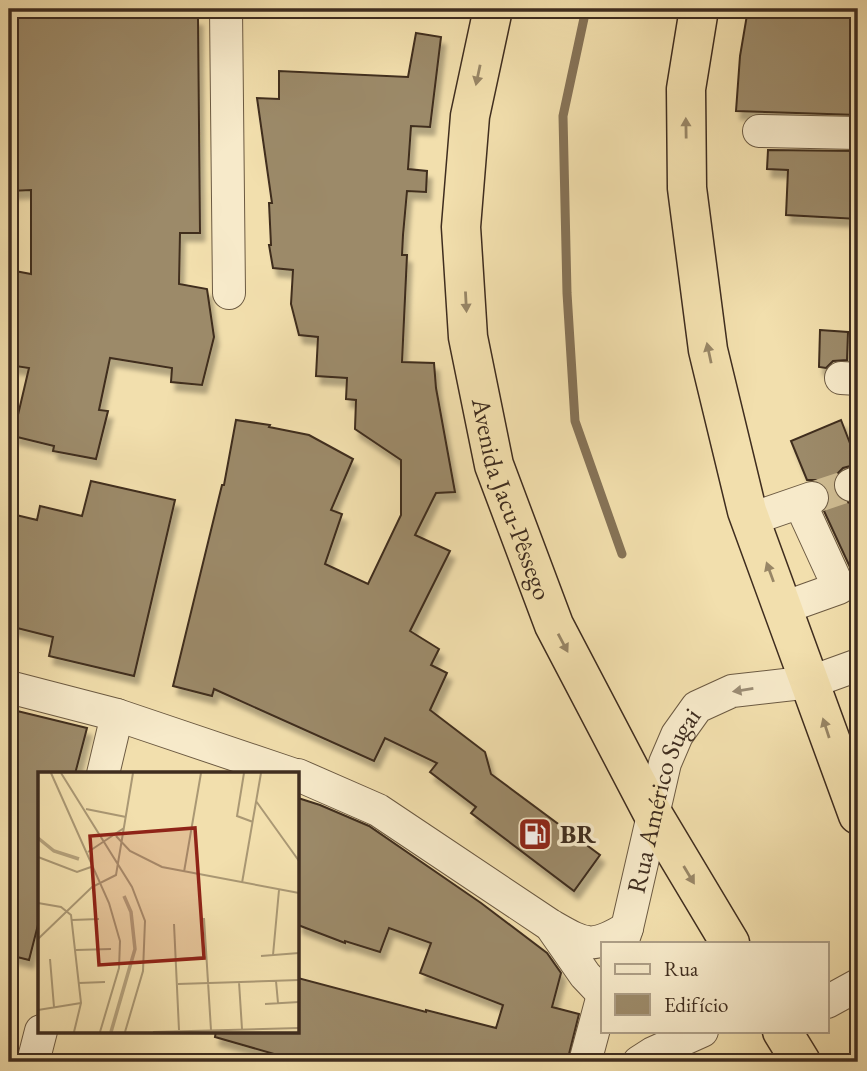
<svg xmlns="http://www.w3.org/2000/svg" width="867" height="1071" font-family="'EB Garamond',serif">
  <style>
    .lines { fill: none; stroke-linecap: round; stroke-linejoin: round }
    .stream { stroke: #867357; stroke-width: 9 }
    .building { fill: #9c8a69; stroke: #3f2d1f; stroke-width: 2; filter: url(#shadow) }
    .minor-tunnel { stroke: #cebb91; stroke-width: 32; stroke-dasharray: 32 16; stroke-linecap: butt }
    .minor-casing { stroke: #6c5a42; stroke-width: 34 }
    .highway-casing { stroke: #3f2d1f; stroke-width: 41 }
    .minor { stroke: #f7eaca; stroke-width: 32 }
    .highway { stroke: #f2dfad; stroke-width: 38 }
    .oneway { fill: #988666 }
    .oneway2 { fill: #9b8c74 }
    .labels { text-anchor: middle; stroke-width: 7; stroke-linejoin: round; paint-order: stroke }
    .street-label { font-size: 26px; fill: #3f2d1f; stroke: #f7eaca }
    .poi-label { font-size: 26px; font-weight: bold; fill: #3f2d1f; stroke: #f7eaca; text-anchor: start }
    .inset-river { fill: none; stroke: #b5a27d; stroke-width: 3.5 }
    .inset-road { fill: none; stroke: #aa9874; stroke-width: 2 }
    .view { fill: #8f2418; fill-opacity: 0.15; stroke: #8f2418; stroke-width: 3.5 }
    .inset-edge { fill: none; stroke: #3f2d1f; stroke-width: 3.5 }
  </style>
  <defs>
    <filter id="shadow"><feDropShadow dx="4.5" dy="8" stdDeviation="2" flood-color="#0004"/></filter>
  </defs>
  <rect width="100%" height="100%" fill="#f2dfad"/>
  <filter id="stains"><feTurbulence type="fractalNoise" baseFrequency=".00286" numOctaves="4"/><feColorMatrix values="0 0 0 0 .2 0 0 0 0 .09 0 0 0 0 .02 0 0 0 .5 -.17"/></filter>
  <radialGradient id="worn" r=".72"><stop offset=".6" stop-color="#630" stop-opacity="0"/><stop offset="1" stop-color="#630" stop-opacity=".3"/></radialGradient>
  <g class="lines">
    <polyline class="stream" points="586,9 563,116 567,293 575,421 622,554"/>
  </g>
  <g class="building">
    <polygon points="748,9 858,9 858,115 736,111 740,56"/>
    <polygon points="12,16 198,18 200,233 180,233 179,284 207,289 214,337 202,385 171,382 172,368 110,358 99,410 108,411 96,459 53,451 54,446 13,436 29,368 9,365 15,271 31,274 31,190 10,191"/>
    <polygon points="416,33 441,37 430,127 411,126 408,169 427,171 426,192 407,191 403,235 402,255 407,255 402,362 434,363 436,388 455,492 436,493 415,535 450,551 410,631 439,649 431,665 447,673 430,710 485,752 491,774 600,855 574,891 471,813 476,807 430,772 437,763 385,738 374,761 214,689 212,696 173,686 222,485 224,485 236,420 270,425 269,427 309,435 353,459 331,510 342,514 325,564 368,584 401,515 401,460 355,429 356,400 346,399 347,378 316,376 318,337 299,335 291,304 293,270 273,268 269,245 271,245 269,203 272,203 257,98 279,99 279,71 408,77"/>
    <polygon points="768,150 858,151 858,219 786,215 788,170 767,169"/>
    <polygon points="820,330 848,332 847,360 833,361 826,368 819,367"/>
    <polygon points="841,420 858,464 843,468 836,475 833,484 834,493 841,500 850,503 858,502 858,606 855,597 857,590 856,580 824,511 830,502 829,491 823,484 816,480 807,480 791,441"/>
    <polygon points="91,481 175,500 134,676 49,656 53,637 9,626 9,521 14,522 16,515 37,520 40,506 82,516"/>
    <polygon points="9,709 87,728 75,774 40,774 40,917 29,960 9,955 9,868 17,833 9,831"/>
    <polygon points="298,798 320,805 369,826 481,903 547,953 561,973 552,1007 579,1014 567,1062 302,1062 215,1037 216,1031 298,1031 298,978 426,1012 426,1010 496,1028 503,1005 420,973 431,943 389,928 380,952 345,941 345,943 298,925"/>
  </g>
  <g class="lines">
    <polyline class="minor-tunnel" points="812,498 851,485"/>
    <g class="minor-casing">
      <g id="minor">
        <polyline points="226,9 229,293"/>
        <polyline points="759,131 858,133"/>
        <polyline points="841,378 858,379"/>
        <polyline points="851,485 858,482"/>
        <polyline points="751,519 812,498"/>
        <polyline points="783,608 839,588 800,503"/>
        <polyline points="9,687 117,715 292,774"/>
        <polyline points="103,774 117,715"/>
        <path d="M298 775 378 810 550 925C585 945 591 950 627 928"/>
        <polyline points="553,929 585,975 603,994"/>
        <path id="s1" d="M622 943 627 928 665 763 677 735 697 707 732 691 811 682 858 665"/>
        <polyline points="827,1002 858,985"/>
        <polyline points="33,1062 41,1031"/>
        <polyline points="585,1062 603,995"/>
        <polyline points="639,1062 653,1053 702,1031"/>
      </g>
    </g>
    <g class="highway-casing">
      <g id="highway">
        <path id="s2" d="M493 9 470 116 461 227 468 337 494 465 554 625 654 816 730 943"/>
        <polyline points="699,9 686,89 687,188 708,350 747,511 858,815"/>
        <polyline points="782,1031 801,1062"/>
      </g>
    </g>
    <use href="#minor" class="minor"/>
    <use href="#highway" class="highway"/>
  </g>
  <defs><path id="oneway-solid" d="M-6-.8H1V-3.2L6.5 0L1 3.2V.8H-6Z" transform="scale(1.75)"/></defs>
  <g class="oneway">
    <use href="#oneway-solid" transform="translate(478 75) rotate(102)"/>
    <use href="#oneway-solid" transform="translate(686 128) rotate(-91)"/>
    <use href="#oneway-solid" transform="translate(466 302) rotate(87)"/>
    <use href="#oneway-solid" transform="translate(709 353) rotate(-102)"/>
    <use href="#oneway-solid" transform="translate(770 572) rotate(-110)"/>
    <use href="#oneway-solid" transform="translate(563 643) rotate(62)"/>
    <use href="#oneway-solid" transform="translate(826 728) rotate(-108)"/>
    <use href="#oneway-solid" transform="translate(689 875) rotate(59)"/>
  </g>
  <use class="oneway2" href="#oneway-solid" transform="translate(743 690) rotate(171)"/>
  <defs>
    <g id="fuel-square" transform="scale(1.75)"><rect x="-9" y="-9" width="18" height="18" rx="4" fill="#8f2418" stroke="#f7eaca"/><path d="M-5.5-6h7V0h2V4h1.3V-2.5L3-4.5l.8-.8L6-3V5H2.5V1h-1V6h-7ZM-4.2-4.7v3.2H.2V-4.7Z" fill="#fff"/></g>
  </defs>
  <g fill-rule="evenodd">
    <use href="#fuel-square" x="535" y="834"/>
  </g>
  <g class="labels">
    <g class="street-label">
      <text dy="9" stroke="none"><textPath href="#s2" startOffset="499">Avenida Jacu-Pêssego</textPath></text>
      <text dy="9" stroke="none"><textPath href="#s1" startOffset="149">Rua Américo Sugai</textPath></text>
    </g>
    <g class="poi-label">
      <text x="560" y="843">BR</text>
    </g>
  </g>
  <g transform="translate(38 772)">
    <rect width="261" height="261" fill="#f2dfad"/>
    <path class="inset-river" d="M0 66 16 79 41 87M73 260 97 177 93 140 86 124"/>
    <path class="inset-road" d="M13 1 71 131 82 169 81 196 62 260M23 1 94 115 107 149 105 199 87 260M206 1 199 44 215 50M218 29 261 89M48 37 88 45M78 64 92 79 124 95 261 121M50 80 86 56M0 85 39 100 53 95M146 100 163 1M204 111 223 1M0 131 23 135 33 143 43 231 36 260M166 146 173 258M34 148 61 147M136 152 141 258M0 167 54 115 78 103 95 1M38 178 73 177M235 183 241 118M223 184 261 181M12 187 16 235M139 187 168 185M238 209 240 231M201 210 204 257M41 211 67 210M140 212 261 208M227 232 261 230M0 238 43 231M115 260 261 256"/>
    <path class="view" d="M157 56 166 186 61 193 52 64Z"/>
    <rect width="261" height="261" class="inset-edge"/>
  </g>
  <rect width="867" height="1071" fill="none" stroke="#f2dfad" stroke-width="35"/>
  <rect x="10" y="10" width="846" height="1050" fill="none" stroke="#3f2d1f" stroke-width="3.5"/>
  <rect x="18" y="18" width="832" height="1036" fill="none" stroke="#3f2d1f" stroke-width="2"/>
  <rect x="601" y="942" width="228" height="91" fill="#f7eaca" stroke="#ad9e86" stroke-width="2"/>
  <rect x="615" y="964" width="35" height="10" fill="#f7eaca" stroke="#ad9e86" stroke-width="2"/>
  <text x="664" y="976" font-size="21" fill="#3f2d1f">Rua</text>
  <rect x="615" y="994" width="35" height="21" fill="#9c8a69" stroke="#ad9e86" stroke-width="2"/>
  <text x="664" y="1012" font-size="21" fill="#3f2d1f">Edifício</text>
  <rect width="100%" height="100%" filter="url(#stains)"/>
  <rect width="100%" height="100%" fill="url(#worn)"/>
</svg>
